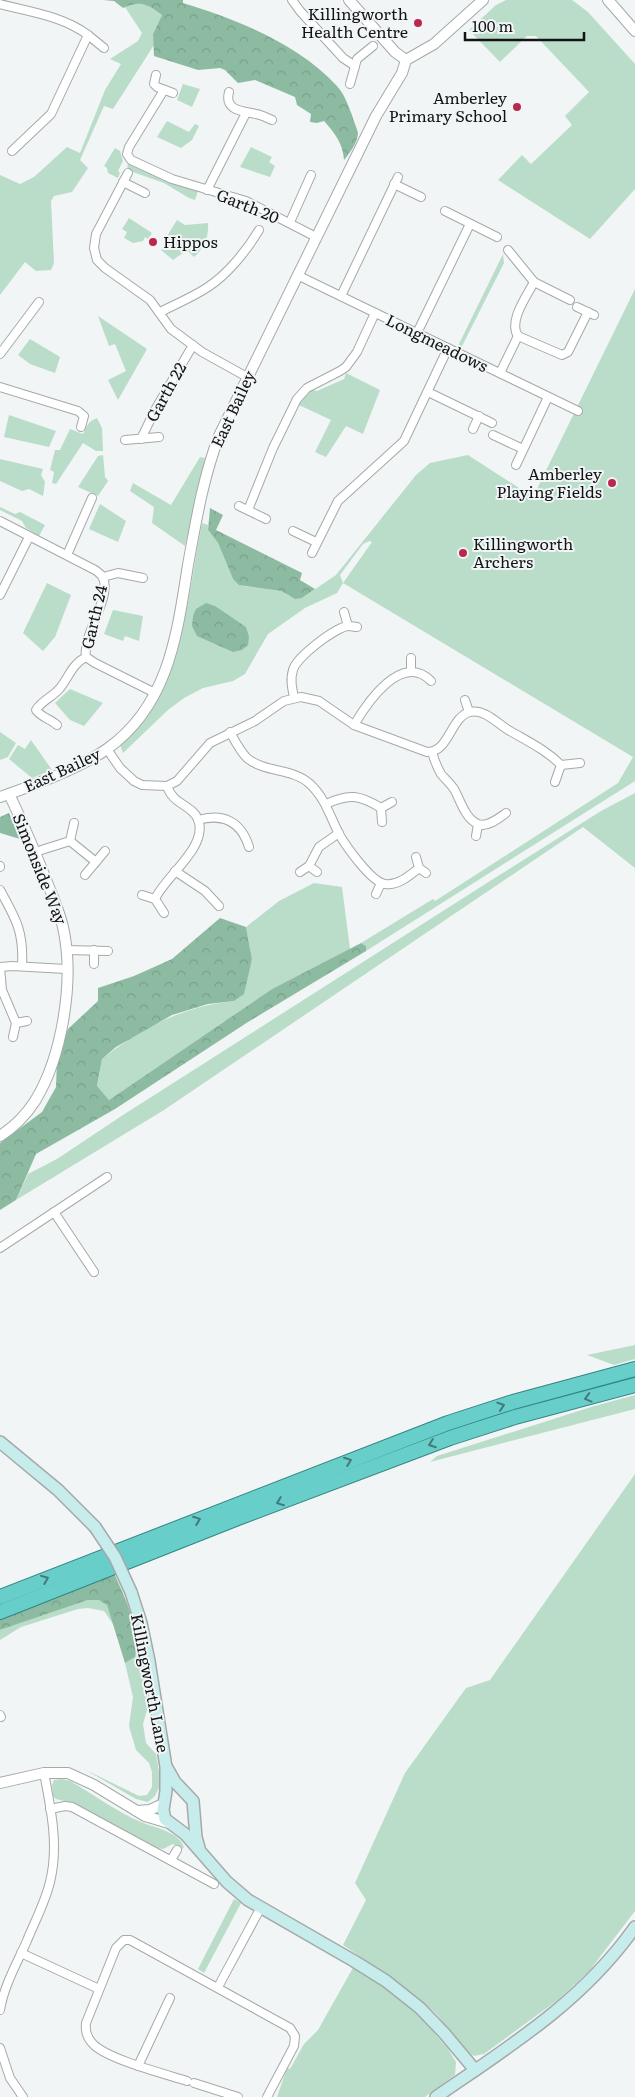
<svg xmlns="http://www.w3.org/2000/svg" width="635" height="2097" font-family="Literata,serif">
  <style>
    .green { fill: #baddc9; fill-rule: evenodd }
    .forest { fill: url(#forest-crowns) }
    .lines { fill: none; stroke-linecap: round; stroke-linejoin: round }
    .minor-casing { stroke: #a5a9aa; stroke-width: 10 }
    .tertiary-casing { stroke: #a5a9aa; stroke-width: 12 }
    .secondary-casing { stroke: #a5a9aa; stroke-width: 14 }
    .trunk-casing { stroke: #328582; stroke-width: 16 }
    .minor { stroke: #fff; stroke-width: 8 }
    .tertiary { stroke: #fff; stroke-width: 10 }
    .secondary { stroke: #c6edeb; stroke-width: 11 }
    .trunk { stroke: #68ceca; stroke-width: 14 }
    .secondary-bridge-casing { stroke: #a5a9aa; stroke-width: 14; stroke-linecap: butt }
    .secondary-bridge { stroke: #c6edeb; stroke-width: 11 }
    .oneway { stroke: #427a79 }
    .poi-dot { fill: #ba294d; stroke: #f1f5f6; stroke-width: 2 }
    .labels { text-anchor: middle; stroke-width: 4; stroke-linejoin: round; paint-order: stroke }
    .poi-label { font-size: 16px; fill: #131415; stroke: #f1f5f6; text-anchor: end }
    .street-label { font-size: 16px; fill: #131415; stroke: #f1f5f6 }
  </style>
  <defs>
    <pattern id="forest-crowns" width="20" height="18" patternUnits="userSpaceOnUse" patternTransform="scale(1.25)"><rect width="20" height="18" fill="#8dbba1"/><path d="M2 6a3 3 0 1 1 6 0M12 15a3 3 0 1 1 6 0" fill="none" stroke="#79a08a"/></pattern>
  </defs>
  <rect width="100%" height="100%" fill="#f1f5f6"/>
  <g class="green">
    <polygon points="506,0 572,0 588,12 635,64 635,189 590,239 498,180 522,155 531,164 572,125 565,116 589,92 536,36 527,36 500,62 469,30 496,5"/>
    <polygon points="133,4 145,4 162,15 153,34 154,45 113,109 104,106 80,160 88,168 72,192 54,196 51,201 54,263 51,270 36,271 25,262 0,295 0,175 20,184 34,177 67,147 80,153 105,90 121,64 110,59 138,41 142,33 125,7"/>
    <polygon points="183,84 200,89 192,107 177,100"/>
    <polygon points="167,121 189,132 195,124 199,126 192,140 181,148 157,137"/>
    <polygon points="251,147 272,157 269,162 275,166 270,177 240,167"/>
    <polygon points="115,148 120,151 123,161 118,171 120,173 118,178 108,173 107,168 104,166"/>
    <polygon points="128,163 173,183 198,191 195,200 189,198 164,183 127,170"/>
    <polygon points="129,218 152,233 148,239 145,237 143,241 133,243 124,238 127,232 122,229"/>
    <path d="M177 220 185 225 208 223C209 236 204 249 194 257L187 250 173 260 161 250 166 243 164 241Z"/>
    <polygon points="503,254 504,263 461,348 458,346"/>
    <path d="M635 289V781L366 951V946L361 943 433 899 435 901 618 783 633 757 343 583 337 593 305 608 268 634 245 674 233 681 203 688 184 698 168 710 123 753 120 745C130 735 141 725 149 714 185 657 189 588 202 523L208 525V530L218 543 233 579 244 586 281 591 289 596 302 598 336 575 416 475 430 463 468 455 533 497ZM369 541 372 542 343 583 340 575 363 544Z"/>
    <polygon points="98,316 147,349 118,400 108,380 126,371 115,344 109,346"/>
    <polygon points="30,339 60,357 55,373 30,364 18,355"/>
    <polygon points="346,373 380,390 363,434 346,426 326,457 315,452 331,420 299,405 307,393 313,390 317,391 344,379"/>
    <polygon points="9,415 56,431 49,447 4,437"/>
    <path d="M97 418 102 428 103 451H96L83 443 56 484 52 483 54 472 50 470 55 450H60L70 429 83 434C87 426 88 421 97 418Z"/>
    <polygon points="103,455 105,477 108,481 98,496 78,487 98,456"/>
    <polygon points="200,457 205,458 185,546 152,523 154,507 130,491 133,483 171,505"/>
    <polygon points="0,459 43,469 41,475 45,482 43,496 29,489 22,491 0,481"/>
    <polygon points="100,504 126,521 118,542 89,529"/>
    <polygon points="0,507 15,514 20,512 45,525 39,536 26,528 22,521 0,510"/>
    <polygon points="47,583 71,595 55,637 43,651 23,633"/>
    <polygon points="113,610 143,616 139,641 125,636 123,641 104,634"/>
    <polygon points="70,689 103,703 84,726 70,720 55,703"/>
    <polygon points="0,732 16,743 8,757 0,760"/>
    <polygon points="31,740 52,770 32,778 9,759 18,745 25,749"/>
    <polygon points="635,793 635,868 583,827 164,1110 16,1200 28,1174 57,1159 123,1115 490,881 601,811"/>
    <path d="M314 883 342 887 350 949 272 989 109 1100 97 1087 102 1059C141 1028 184 1006 234 1001L252 959 246 927 279 901Z"/>
    <polygon points="635,1345 635,1359 614,1365 587,1355"/>
    <polygon points="635,1395 635,1409 430,1462 437,1456 591,1407"/>
    <path d="M635 1474V1911L590 1970 559 1999 484 2054 474 2056C459 2048 447 2024 433 2011 406 1986 373 1966 343 1945L366 1900 355 1883 405 1773 466 1688 490 1680Z"/>
    <polygon points="88,1600 99,1600 107,1604 113,1624 104,1611 88,1608 78,1609 21,1627 0,1640 0,1630"/>
    <polygon points="136,1637 149,1703 143,1724 146,1743 156,1754 160,1778 159,1788 155,1796 148,1802 136,1799 84,1769 139,1796 147,1795 152,1787 152,1772 149,1763 136,1750 129,1726 133,1697 125,1663 135,1657"/>
    <path d="M62 1779 70 1781C93 1794 117 1812 141 1822 155 1828 178 1831 184 1847L181 1850 173 1844 163 1849 156 1848 73 1803 56 1799 53 1796 52 1785 54 1780Z"/>
    <polygon points="234,1899 241,1903 204,1973 198,1969"/>
    <polygon points="354,1966 385,1985 413,2008 448,2049 456,2062 455,2075 425,2097 277,2097 287,2068 290,2069 304,2044 318,2030"/>
  </g>
  <g class="forest">
    <path d="M103 0H183V3C236 19 298 44 336 85 344 93 348 105 352 115 353 120 357 128 358 133 358 142 349 154 344 160 343 144 335 133 324 121L317 123 310 122 311 114 297 105 295 97 255 80 238 83 225 70 220 68 198 70 154 56 153 34 162 15C146 4 142 0 123 8L114 1Z"/>
    <polygon points="210,508 223,515 216,530 302,573 300,580 315,589 302,598 295,599 281,591 239,585 233,579 218,543 208,530"/>
    <polygon points="206,603 215,606 246,627 249,637 248,645 242,650 233,652 197,636 192,626 193,616 196,609"/>
    <polygon points="9,813 20,839 0,833 0,817"/>
    <polygon points="220,918 246,927 252,959 244,994 234,1001 208,1004 172,1015 116,1047 102,1059 97,1086 109,1100 272,989 361,943 366,946 366,951 248,1022 115,1109 36,1154 16,1200 0,1210 0,1143 42,1112 56,1087 57,1060 68,1029 98,1001 98,988 134,976 172,959"/>
    <path d="M114 1573C125 1598 141 1630 135 1657L125 1663 107 1605 99 1600H88L0 1630V1619Z"/>
  </g>
  <g class="lines">
    <g class="minor-casing">
      <g id="minor">
        <polyline points="292,0 300,11 343,58 355,66"/>
        <path d="M0 4C30 12 63 16 88 35L51 114 12 151"/>
        <polyline points="88,35 104,48"/>
        <polyline points="156,75 154,84 157,87 173,93"/>
        <polyline points="350,84 357,59 373,46"/>
        <polyline points="164,90 129,147 127,154 131,160 172,179 246,201 316,237"/>
        <path d="M229 92C224 111 243 111 256 114 262 115 267 118 272 120"/>
        <polyline points="128,173 96,234 94,248 97,260 105,268 150,300 171,329 202,352 247,377"/>
        <polyline points="123,182 145,193"/>
        <polyline points="394,184 421,197"/>
        <polyline points="207,190 246,113"/>
        <polyline points="445,211 497,237"/>
        <polyline points="290,222 311,175"/>
        <polyline points="508,250 534,282 570,300"/>
        <polyline points="297,275 578,411"/>
        <polyline points="341,296 398,177"/>
        <polyline points="577,307 594,315"/>
        <path d="M160 312C176 304 193 297 208 287 228 274 247 250 259 230"/>
        <polyline points="417,333 470,224"/>
        <polyline points="518,336 562,355 568,352 588,312"/>
        <polyline points="0,354 39,302"/>
        <path d="M500 373 518 336C508 321 527 296 534 282"/>
        <polyline points="0,387 78,411 84,416 81,427"/>
        <polyline points="428,392 492,423"/>
        <polyline points="473,429 479,416"/>
        <polyline points="493,435 523,449"/>
        <polyline points="141,439 155,410 193,345"/>
        <polyline points="125,440 159,437"/>
        <polyline points="516,465 548,397"/>
        <polyline points="239,506 266,519"/>
        <polyline points="248,510 273,448 297,399 307,388 340,371 346,367 357,352 375,313"/>
        <path d="M0 521 95 570C98 572 102 575 103 578 112 598 82 634 86 657L95 663 155 693"/>
        <polyline points="293,531 316,542"/>
        <polyline points="312,553 338,501 404,441 448,348"/>
        <polyline points="67,555 92,498"/>
        <polyline points="103,577 118,573 143,578"/>
        <polyline points="0,595 29,537"/>
        <polyline points="344,612 348,626"/>
        <polyline points="411,658 411,672"/>
        <path d="M294 697C292 688 290 679 293 670 296 657 337 626 349 626 352 626 354 627 357 627"/>
        <polyline points="465,700 469,712"/>
        <path d="M57 725C50 719 41 717 36 710 42 700 53 697 60 688 69 677 72 664 86 657"/>
        <path d="M354 725C367 703 402 651 431 681"/>
        <path d="M230 732C235 741 240 751 247 758 265 773 293 768 310 784 325 798 330 816 339 834 346 846 371 882 385 884 398 886 410 875 419 868"/>
        <path d="M107 749 120 768 134 781 142 785 167 786 177 781 210 743 255 721 284 701 301 697 319 701 354 725 427 752C450 752 450 717 470 712 484 708 499 725 510 731 529 742 546 750 561 765"/>
        <path d="M432 752C434 759 437 767 441 774 445 779 450 783 454 789 460 799 465 819 478 824 487 828 499 818 506 813"/>
        <polyline points="555,782 561,765 580,763"/>
        <path d="M326 804C349 793 360 795 381 808"/>
        <path d="M198 820C223 813 241 821 249 847"/>
        <polyline points="382,822 381,808 392,802"/>
        <polyline points="476,836 478,825"/>
        <polyline points="70,841 96,862"/>
        <polyline points="35,852 70,841 74,823"/>
        <polyline points="416,857 419,868 426,873"/>
        <polyline points="309,866 319,847 339,833"/>
        <polyline points="0,867 0,866"/>
        <polyline points="175,871 205,891 219,906"/>
        <polyline points="300,872 309,866 317,872"/>
        <polyline points="85,875 105,851"/>
        <path d="M0 890C16 919 24 932 22 966"/>
        <polyline points="376,894 381,883"/>
        <polyline points="142,895 155,899 164,913"/>
        <path d="M155 899C165 876 209 847 198 819 191 804 173 805 167 786"/>
        <polyline points="66,950 108,951"/>
        <polyline points="94,964 94,950"/>
        <polyline points="0,967 2,990 16,1023 13,1037"/>
        <polyline points="0,967 12,966 66,969"/>
        <polyline points="16,1023 27,1021"/>
        <polyline points="54,1212 94,1272"/>
        <polyline points="0,1248 107,1177"/>
        <polyline points="0,1715 1,1717"/>
        <polyline points="50,1809 65,1806 72,1807 214,1884"/>
        <polyline points="171,1860 177,1850"/>
        <polyline points="21,1953 99,1989"/>
        <polyline points="218,1987 260,1909"/>
        <path d="M0 2010C4 1986 16 1965 26 1943 34 1923 45 1903 50 1882 59 1846 51 1809 44 1773"/>
        <polyline points="0,2048 10,2078 23,2097"/>
        <polyline points="138,2066 170,1998"/>
        <path d="M187 2081C165 2074 107 2059 93 2044 87 2038 85 2031 86 2023L116 1948 124 1940H130L290 2028 295 2036 294 2046 267 2097"/>
        <polyline points="194,2083 238,2097"/>
      </g>
    </g>
    <g class="tertiary-casing">
      <g id="tertiary">
        <polyline points="349,0 395,52 406,60"/>
        <polyline points="608,0 635,31"/>
        <path d="M0 797C32 786 79 769 107 749 169 705 177 634 188 565 196 521 203 478 219 436L376 116 402 73 406 60 434 44 483 0"/>
        <path d="M0 1136C14 1127 26 1115 35 1101 62 1057 74 983 64 932 61 914 53 898 47 882 35 852 23 823 9 794"/>
        <polyline points="0,1783 44,1773 68,1773 94,1785 145,1816 172,1824"/>
        <polyline points="137,1811 150,1810 163,1804"/>
      </g>
    </g>
    <g class="secondary-casing">
      <g id="secondary">
        <polyline points="0,1442 58,1490 95,1527"/>
        <polyline points="131,1592 141,1623 149,1661 166,1767 166,1791 163,1810 165,1819 185,1834 227,1882 248,1900 354,1961 386,1981 420,2008 444,2033 475,2070"/>
        <polyline points="167,1768 175,1782 193,1801 196,1837 199,1848"/>
        <path d="M436 2097C510 2046 582 2002 635 1927"/>
      </g>
    </g>
    <g class="trunk-casing">
      <g id="trunk">
        <polyline points="0,1597 448,1423 513,1402 635,1369"/>
        <polyline points="0,1612 238,1518 450,1438 515,1417 635,1385"/>
      </g>
    </g>
    <use href="#minor" class="minor"/>
    <use href="#tertiary" class="tertiary"/>
    <use href="#secondary" class="secondary"/>
    <use href="#trunk" class="trunk"/>
    <g class="secondary-bridge-casing">
      <polyline id="secondary-bridge" points="95,1527 115,1557 131,1592"/>
    </g>
    <use href="#secondary-bridge" class="secondary-bridge"/>
  </g>
  <defs><path id="oneway-chevron" d="M-2-3.5L2.5 0L-2 3.5" fill="none" stroke-width="1.6" stroke-linecap="round" stroke-linejoin="round" transform="scale(1.25)"/></defs>
  <g class="oneway">
    <use href="#oneway-chevron" transform="translate(588 1398) rotate(165)"/>
    <use href="#oneway-chevron" transform="translate(501 1406) rotate(-18)"/>
    <use href="#oneway-chevron" transform="translate(432 1444) rotate(160)"/>
    <use href="#oneway-chevron" transform="translate(348 1461) rotate(-21)"/>
    <use href="#oneway-chevron" transform="translate(280 1502) rotate(159)"/>
    <use href="#oneway-chevron" transform="translate(197 1520) rotate(-21)"/>
    <use href="#oneway-chevron" transform="translate(45 1579) rotate(-22)"/>
  </g>
  <g class="poi-dot">
    <circle cx="418" cy="23" r="5"/>
    <circle cx="517" cy="107" r="5"/>
    <circle cx="153" cy="242" r="5"/>
    <circle cx="612" cy="483" r="5"/>
    <circle cx="463" cy="553" r="5"/>
  </g>
  <g class="labels">
    <g class="poi-label">
      <text x="408" y="20">Killingworth<tspan x="408" dy="18">Health Centre</tspan></text>
      <text x="507" y="104">Amberley<tspan x="507" dy="18">Primary School</tspan></text>
      <text x="163" y="248" text-anchor="start">Hippos</text>
      <text x="602" y="480">Amberley<tspan x="602" dy="18">Playing Fields</tspan></text>
      <text x="473" y="550" text-anchor="start">Killingworth<tspan x="473" dy="18">Archers</tspan></text>
    </g>
    <g class="street-label">
      <text transform="translate(248 206) rotate(22)" y="6">Garth 20</text>
      <text transform="translate(437 343) rotate(26)" y="6">Longmeadows</text>
      <text transform="translate(166 392) rotate(-61)" y="6">Garth 22</text>
      <text transform="translate(233 409) rotate(-65)" y="6">East Bailey</text>
      <text transform="translate(94 617) rotate(-77)" y="6">Garth 24</text>
      <text transform="translate(62 770) rotate(-25)" y="6">East Bailey</text>
      <text transform="translate(40 869) rotate(68)" y="6">Simonside Way</text>
      <text transform="translate(150 1683) rotate(79)" y="6">Killingworth Lane</text>
    </g>
  </g>
  <path d="M465 32v8h119v-8" fill="none" stroke="#131415" stroke-width="2.5"/>
  <text x="472" y="32" font-size="15" fill="#131415" stroke="#f1f5f6" stroke-width="4" paint-order="stroke">100 m</text>
</svg>
